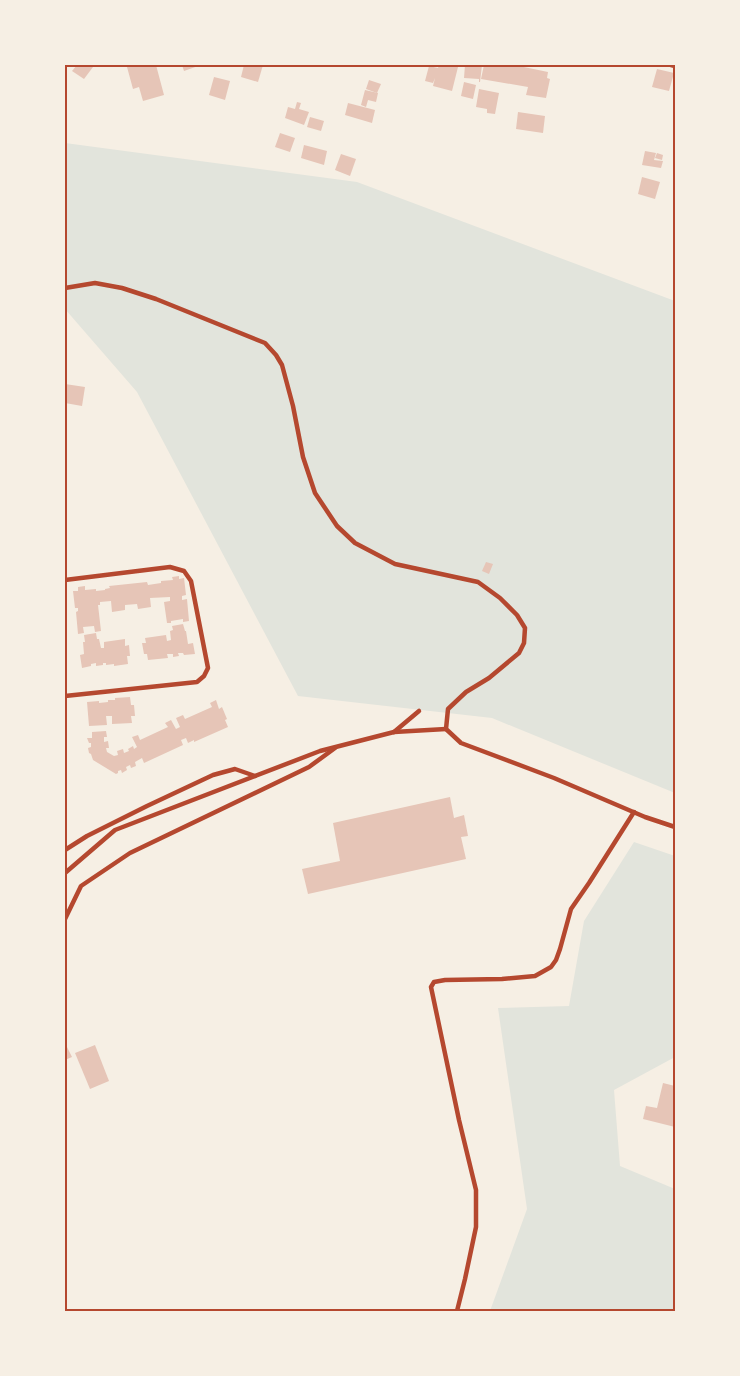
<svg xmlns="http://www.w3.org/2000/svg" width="740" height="1376" font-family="Karla,sans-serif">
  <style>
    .green { fill: #e2e4dc }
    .building { fill: #e6c5b7 }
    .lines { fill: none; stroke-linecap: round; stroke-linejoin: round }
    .minor { stroke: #b5482f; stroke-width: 4.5 }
    .neatline { fill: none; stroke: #b5482f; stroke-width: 2 }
  </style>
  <rect width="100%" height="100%" fill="#f6efe4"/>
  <g class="green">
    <polygon points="65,143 357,182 675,301 675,793 492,718 298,696 137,392 65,309"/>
    <polygon points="634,842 675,856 675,1057 614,1090 620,1166 675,1189 675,1311 490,1311 527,1209 498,1008 569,1006 584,921"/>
  </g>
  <g class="building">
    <polygon points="77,65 89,65 93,67 84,79 72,71"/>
    <polygon points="135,65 156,65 164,95 143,101 139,87 133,89 127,67"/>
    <polygon points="182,65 201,65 184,71"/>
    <polygon points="244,65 263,65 258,82 241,77"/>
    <polygon points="439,65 449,65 458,67 452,91 433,86 435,78 433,83 425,81 429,66 438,68"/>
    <polygon points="465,65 482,65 480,82 479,82 479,79 464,78"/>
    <polygon points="484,65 519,65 519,66 548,72 547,78 550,79 546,98 526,95 528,87 481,79"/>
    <polygon points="657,69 674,73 669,91 652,87"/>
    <polygon points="214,77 230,81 225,100 209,95"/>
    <polygon points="369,80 381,84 377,93 366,89"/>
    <polygon points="464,82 476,85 473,99 461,96"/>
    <polygon points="479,89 499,93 495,114 487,113 487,109 476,107"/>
    <polygon points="365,90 378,93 376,102 368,100 366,107 361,105"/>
    <polygon points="297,102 301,103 299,109 309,112 304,125 285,118 288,107 295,109"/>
    <polygon points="348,103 375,110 372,123 345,115"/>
    <polygon points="518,112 545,116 543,133 516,129"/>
    <polygon points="310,117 324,121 321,131 307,127"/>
    <polygon points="280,133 295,138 290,152 275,147"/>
    <polygon points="304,145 327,151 324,165 301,158"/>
    <polygon points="645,151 656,153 654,160 663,161 661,168 642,165"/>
    <polygon points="657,153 663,155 662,160 655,158"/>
    <polygon points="341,154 356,159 350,176 335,170"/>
    <polygon points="642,177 660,182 655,199 638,194"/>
    <polygon points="65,384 85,387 82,406 65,403"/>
    <polygon points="486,562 493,564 489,574 482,571"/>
    <polygon points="179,576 179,579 184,578 186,595 182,596 182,600 187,599 189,621 183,622 183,619 171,621 171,623 167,623 164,602 170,601 170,597 150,598 151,607 138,609 137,604 125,605 125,610 112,612 111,601 100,602 100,605 98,605 101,631 95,632 94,626 83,627 84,633 78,634 76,612 78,611 78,608 75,608 73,591 78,591 78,587 85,586 85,590 96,589 96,591 105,590 105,589 110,588 109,586 147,582 148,585 161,583 161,581 173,580 172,577"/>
    <polygon points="183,624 185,631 186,631 188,644 193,643 195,654 184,655 183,653 178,653 179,656 173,657 173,654 167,654 168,658 148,660 147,654 144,654 142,643 146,643 145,638 166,635 167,641 171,640 170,631 173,630 172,626"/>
    <polygon points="96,633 97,639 99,639 101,648 104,648 104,642 125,639 125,646 129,645 130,656 127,656 128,664 114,666 114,664 106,665 106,663 103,663 103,665 96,666 96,663 91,664 91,666 82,668 80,655 84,654 83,642 85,642 84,635"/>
    <polygon points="130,697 131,705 134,705 135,716 131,716 132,723 112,724 112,716 106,716 107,725 89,726 87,702 99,701 99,703 108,702 108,700 115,700 115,698"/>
    <polygon points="216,700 219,709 222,707 227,719 225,720 228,727 194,742 194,740 188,743 186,738 181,740 183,745 144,763 142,758 135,762 136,766 131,768 130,765 126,767 127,770 122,773 121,770 118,771 118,773 116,774 93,760 91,754 89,753 88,748 91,747 91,743 89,743 87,738 92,738 92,732 106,731 107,737 104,737 104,742 108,741 109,748 106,748 107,752 114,756 118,755 117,751 123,749 124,753 129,751 128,749 133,746 134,749 137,747 132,737 138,735 140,740 168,727 165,723 171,720 176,729 180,727 176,718 183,715 185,719 212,707 210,703"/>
    <polygon points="450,797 454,818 464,815 468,836 461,837 466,859 308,894 302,869 340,861 333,823"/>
    <polygon points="65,1043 72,1057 65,1060"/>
    <polygon points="95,1045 109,1081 90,1089 75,1053"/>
    <polygon points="663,1083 675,1086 675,1127 643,1119 646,1106 657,1108"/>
  </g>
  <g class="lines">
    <g class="minor">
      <polyline points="671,65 675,66"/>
      <polyline points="65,288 95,283 122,288 156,299 265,343 276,355 282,365 293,406 303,457 315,493 337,526 355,543 395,564 478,582 500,598 517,615 525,628 524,643 519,653 489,678 466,692 448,709 446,729 461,743 554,778 645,817 675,827"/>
      <polyline points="65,580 170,567 184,571 191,581 208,668 204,676 197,682 65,696"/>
      <polyline points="394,732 419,711"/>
      <polyline points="65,850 87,836 147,806 213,775 235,769 255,776"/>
      <polyline points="65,873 115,830 320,751 394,732 446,729"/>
      <polyline points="65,919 81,886 130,853 309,767 335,748"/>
      <polyline points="457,1311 465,1279 476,1227 476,1190 459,1120 431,987 434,982 445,980 502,979 535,976 551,967 556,960 560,949 571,909 589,883 634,812"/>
    </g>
  </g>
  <rect width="740" height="1376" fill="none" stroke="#f6efe4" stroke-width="132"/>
  <rect x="66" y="66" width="608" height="1244" class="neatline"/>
</svg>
